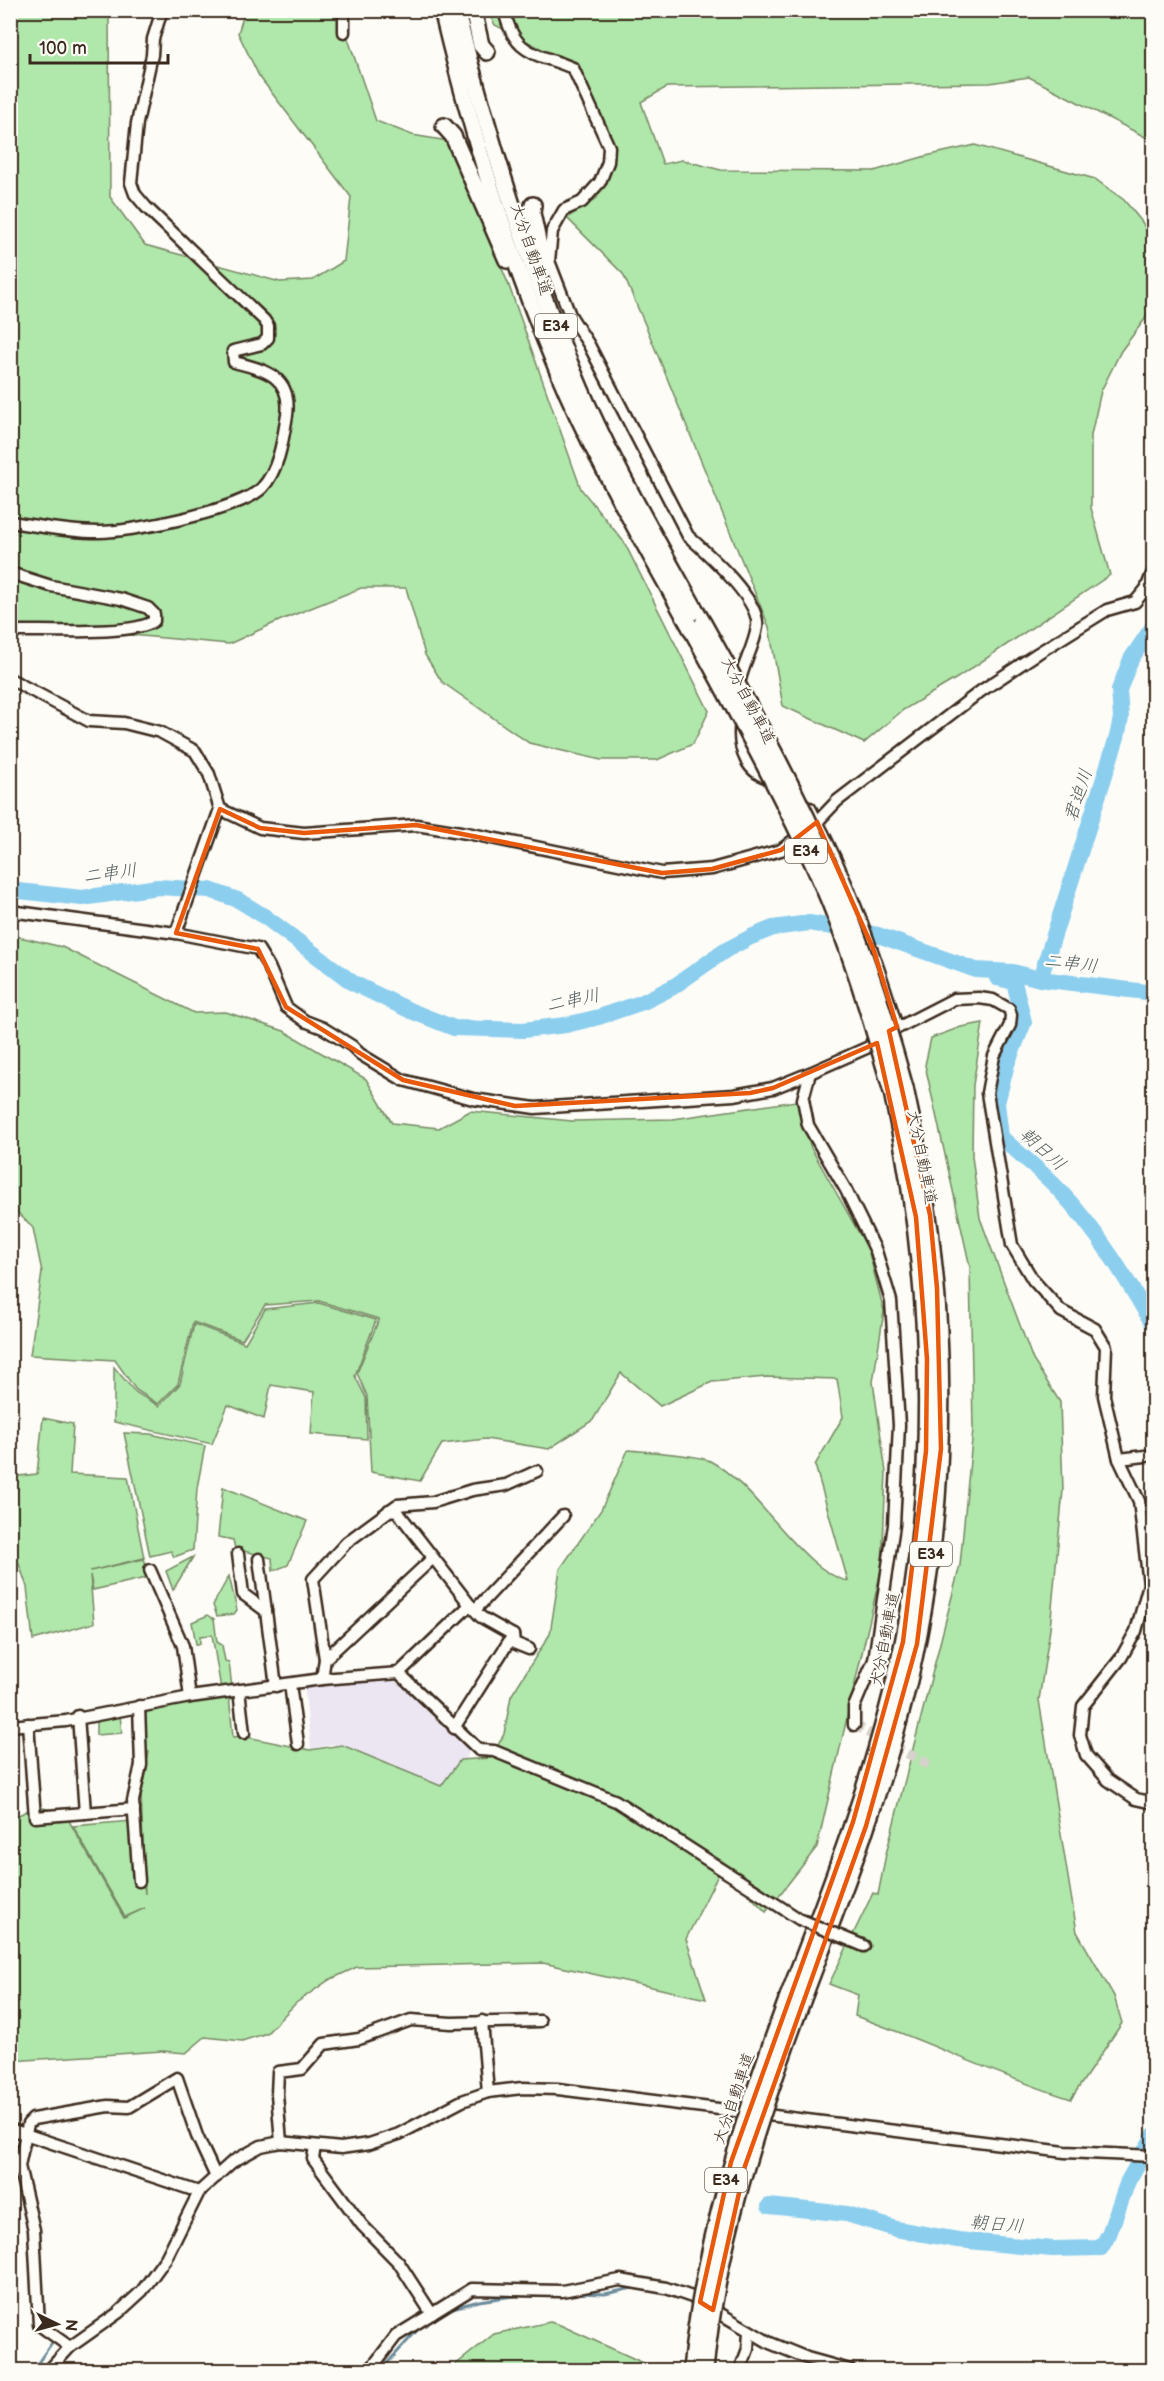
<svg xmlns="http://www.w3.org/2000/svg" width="1164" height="2381" font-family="'Balsamiq Sans','Klee One',sans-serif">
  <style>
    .built { fill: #ece6f2 }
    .green { fill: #b0e7aa; stroke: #768864; stroke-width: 1.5 }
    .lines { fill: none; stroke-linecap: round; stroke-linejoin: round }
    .stream { stroke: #6c8c9b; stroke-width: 3 }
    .river { stroke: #8cceee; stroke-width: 16 }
    .minor-tunnel { stroke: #d6d2cc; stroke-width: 10; stroke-dasharray: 10 5; stroke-linecap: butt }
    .minor-casing { stroke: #3b2a1e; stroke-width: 15 }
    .highway-casing { stroke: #3b2a1e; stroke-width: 20 }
    .minor { stroke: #fdfcf7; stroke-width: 10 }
    .highway { stroke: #fdfcf7; stroke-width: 15 }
    .minor-bridge-casing { stroke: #3b2a1e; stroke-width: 15; stroke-linecap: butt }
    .highway-bridge-casing { stroke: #3b2a1e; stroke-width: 20; stroke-linecap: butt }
    .minor-bridge { stroke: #fdfcf7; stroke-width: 10 }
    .highway-bridge { stroke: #fdfcf7; stroke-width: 15 }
    .marked { fill: none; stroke: #e8590c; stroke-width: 4.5; stroke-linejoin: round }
    .labels { text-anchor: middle; stroke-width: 4.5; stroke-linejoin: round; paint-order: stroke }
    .shield { fill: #fdfcf7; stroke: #75695f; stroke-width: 1.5 }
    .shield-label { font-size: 15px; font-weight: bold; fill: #3b2a1e }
    .street-label { font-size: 16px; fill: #3b2a1e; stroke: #fdfcf7 }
    .water-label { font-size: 18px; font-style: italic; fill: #535b5c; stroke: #fdfcf7 }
  </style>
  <rect width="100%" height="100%" fill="#fdfcf7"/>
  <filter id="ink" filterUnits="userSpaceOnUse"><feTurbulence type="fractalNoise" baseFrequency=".0167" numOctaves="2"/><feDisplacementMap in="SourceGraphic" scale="12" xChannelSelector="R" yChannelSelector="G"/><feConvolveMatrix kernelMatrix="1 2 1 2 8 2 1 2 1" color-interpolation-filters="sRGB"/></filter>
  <g filter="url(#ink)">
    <polygon class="built" points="394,1679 470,1749 443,1818 322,1823 334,1744 311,1749 304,1684"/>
    <g class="green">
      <polygon points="10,11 109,11 110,197 145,245 280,282 313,280 344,261 351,197 259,76 238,33 245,11 342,11 340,15 376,121 412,135 448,141 508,283 581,489 624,542 709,711 693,744 657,760 601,760 529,743 442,682 425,655 406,588 361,588 281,620 229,644 11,624"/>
      <polygon points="487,11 1153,11 1153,141 1029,77 990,83 667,87 641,102 663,164 682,160 721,170 874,171 926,156 975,145 1095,179 1124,200 1142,222 1153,243 1154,298 1145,319 1121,351 1101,391 1091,435 1091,508 1110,575 957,678 903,710 864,743 783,706 769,627 647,329 623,274 567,218 597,198 615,155 579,68 495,25"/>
      <path d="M11 935 62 947 194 1013 226 1012 284 1031 366 1079 392 1123 439 1128 470 1111 572 1121 673 1119 796 1101 811 1148 868 1249 884 1311 873 1382 886 1472 882 1567 817 1847 766 1912 722 1867 686 1939 706 1999 543 1963 357 1967 329 1980 296 2003 267 2033 242 2041 205 2037 186 2053 162 2051 11 2061V1819L36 1806 65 1814 124 1918 145 1908 125 1917 73 1826 132 1821 135 1886H144L145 1894 141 1794 149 1752H146L144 1709 229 1695 233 1737 242 1736 310 1750 342 1745 441 1786 460 1760 491 1758 504 1734 511 1696 550 1634 560 1569 601 1510 628 1450C646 1452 697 1454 710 1461 758 1486 801 1571 848 1581L815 1465 843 1417 837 1379 766 1377 712 1382 660 1406 621 1373 593 1420 549 1449 486 1439 442 1444 420 1481 371 1472 367 1396 357 1373 379 1319 319 1301 265 1305 242 1340 193 1322 178 1384 158 1404 136 1390 115 1360 30 1355 42 1272 33 1228 11 1206Z"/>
      <path d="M983 1023 973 1085 972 1156 980 1218 1033 1360 1060 1402 1063 1490 1050 1629 1039 1700 1077 1932 1114 1996 1122 2023 1071 2099C997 2076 928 2041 855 2016L858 1995 829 1984 873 1893 878 1895 886 1854 960 1565 973 1429 970 1267 925 1065 931 1038 961 1027Z"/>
      <polygon points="319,1303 376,1320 355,1376 366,1398 367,1439 311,1434 314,1392 271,1385 264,1419 228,1405 212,1444 114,1422 114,1367 135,1392 159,1406 180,1384 194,1324 245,1343 265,1309"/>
      <polygon points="43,1418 73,1424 70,1474 128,1477 144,1558 90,1571 144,1559 150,1577 93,1590 90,1575 94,1623 33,1640 27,1587 14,1549 11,1548 10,1477 37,1474"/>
      <polygon points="124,1433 150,1434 205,1446 197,1488 193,1550 174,1557 171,1551 150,1556"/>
      <polygon points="223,1487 307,1521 288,1565 273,1571 272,1558 235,1549 233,1540 218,1537"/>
      <polygon points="193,1557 173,1590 166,1571"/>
      <polygon points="229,1576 237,1610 234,1614 217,1616 213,1605"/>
      <polygon points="208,1615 214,1619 217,1642 222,1645 225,1661 229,1662 232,1688 221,1689 212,1635 200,1636 200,1644 196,1644 192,1622"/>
      <polygon points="120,1715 122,1733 96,1735 96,1720"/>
      <polygon points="550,2322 560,2325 659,2370 449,2370 494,2334"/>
    </g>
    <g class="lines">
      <g class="stream">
        <polyline points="578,2293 605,2294 637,2287"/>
        <polyline points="445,2310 479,2301 521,2295"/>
        <polyline points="33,2370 51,2344"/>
        <polyline points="381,2370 422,2325"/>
      </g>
      <g class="river">
        <polyline points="10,890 82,898 158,887 210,890 238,900 264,916 353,983 411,1011 454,1028 523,1030 566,1025 599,1017 643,1002 673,987 726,950 751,937 773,928 809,923 878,935 976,970 1013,972 1040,979 1154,993"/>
        <path d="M997 978 1014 982 1024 1022 1007 1064 997 1103 1001 1137C1020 1155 1042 1171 1059 1190 1098 1231 1126 1278 1154 1326"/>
        <polyline points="1040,979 1117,737 1121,718 1119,690 1131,659 1154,625"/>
        <polyline points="769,2206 847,2214 896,2229 958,2240 1052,2249 1101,2248 1109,2234 1128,2181 1154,2135"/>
      </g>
      <polyline class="minor-tunnel" points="854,1725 931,1766"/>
      <g class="minor-casing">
        <g id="minor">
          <path d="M504 10C515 57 535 52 573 68L609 147 608 162 600 182 582 202 564 210 552 231 549 261 570 315 589 345 688 536C707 553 761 600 757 627 754 648 741 667 738 689"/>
          <polyline points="344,32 344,10"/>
          <path d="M10 522C39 526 68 532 97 532 129 533 240 510 262 488 279 470 283 439 287 415 292 376 265 370 234 362L233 351 262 344 268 338V326L264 320 146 207 135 194 131 183 137 123 152 55 153 39 162 10"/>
          <path d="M10 573 51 586 121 599 148 608 154 614V621C133 636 41 630 10 631"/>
          <polyline points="10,679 89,721 124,723 160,732 195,751 209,774 220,809 176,933"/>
          <path d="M741 722C737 748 746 777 776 779"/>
          <path d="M810 808C848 878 874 952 897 1027"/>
          <polyline points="220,809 260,828 304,833 416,825 467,833 662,873 712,869 781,850 817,822 837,801 981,691 1038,653 1107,610 1135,602 1146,589 1154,569"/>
          <polyline points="10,911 176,933 258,949 269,967 286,1007 305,1021 323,1028 352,1046 360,1054 403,1080 473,1099 535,1108 734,1095 773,1088 810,1073"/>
          <polyline points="1119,1459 1154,1455"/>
          <polyline points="389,1510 397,1511 470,1605 481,1617 513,1635 514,1643 529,1649"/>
          <polyline points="238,1554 243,1594 266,1611"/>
          <polyline points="259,1559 276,1686"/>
          <polyline points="150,1570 183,1646 190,1697"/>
          <polyline points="475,1610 563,1516"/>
          <polyline points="325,1659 433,1558"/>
          <polyline points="399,1673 479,1750 494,1751 616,1801 799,1919"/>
          <polyline points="322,1679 325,1659 313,1579 347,1542 397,1505 433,1502 472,1490 506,1485 537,1471"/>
          <polyline points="290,1684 298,1744"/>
          <polyline points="239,1690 244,1733"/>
          <polyline points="78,1716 85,1813"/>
          <polyline points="28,1724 35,1817 134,1809"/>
          <polyline points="854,1725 854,1707 874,1660 894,1525 899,1425 891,1301 876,1251 846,1190 808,1125 803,1099 810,1073 871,1046 872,1041 954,999 979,998 993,1000 1009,1009 1011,1015 1010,1025 994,1056 987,1093 1012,1245 1033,1280 1061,1311 1095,1329 1106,1347 1104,1396 1119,1459 1139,1501 1149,1584 1136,1631 1121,1658 1083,1706 1080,1735 1086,1755 1108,1780 1136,1799 1154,1803"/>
          <polyline points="10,1726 66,1721 190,1697 322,1679 399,1673 470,1605"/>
          <polyline points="454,1728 513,1635"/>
          <polyline points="139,1881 133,1801 141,1765 139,1706"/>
          <polyline points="852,1941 864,1946"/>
          <polyline points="482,2021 488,2092"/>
          <polyline points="10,2129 199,2192"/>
          <polyline points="281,2142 277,2094 278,2072 302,2069 324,2044 359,2039 411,2020 451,2023 540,2021"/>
          <polyline points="315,2146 313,2159 362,2225 399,2263 432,2314"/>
          <polyline points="70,2347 39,2325 34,2230 19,2166 28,2124 33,2119 108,2106 129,2107 177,2078 197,2136 216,2177"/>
          <polyline points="49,2370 70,2347 118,2313 142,2291 166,2258 199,2192 232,2162 261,2146 281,2142 341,2148 369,2144 399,2134 462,2101 488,2092 522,2088 558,2089 1065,2152 1154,2156"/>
          <polyline points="370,2370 396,2336 472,2289 562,2291 620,2280 666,2288 692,2297 770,2343 807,2358 850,2370"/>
          <polyline points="740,2370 748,2349 749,2331"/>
        </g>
      </g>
      <g class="highway-casing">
        <g id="highway">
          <path d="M442 10C471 132 508 253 557 369 593 456 642 539 688 623"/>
          <path d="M456 10C489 139 528 267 581 390 616 470 660 547 703 623"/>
          <polyline points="473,10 481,45 487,52"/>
          <polyline points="444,126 453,136 507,260"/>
          <polyline points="533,205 532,213 544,269"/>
          <path d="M788 1997C833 1881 878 1765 903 1643 940 1460 931 1273 892 1092"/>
          <path d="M801 2004C838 1905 877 1807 903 1705 955 1503 951 1291 905 1088"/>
        </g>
      </g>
      <use href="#minor" class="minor"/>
      <use href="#highway" class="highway"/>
      <g class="minor-bridge-casing">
        <polyline id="minor-bridge" points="799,1919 852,1941"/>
      </g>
      <g class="highway-bridge-casing">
        <g id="highway-bridge">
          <path d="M688 623C733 706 780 790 819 877 850 946 871 1020 892 1092"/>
          <path d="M703 623C749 705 795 787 832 873 862 943 885 1015 905 1088"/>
          <path d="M691 2370C704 2240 743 2119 788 1997"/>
          <path d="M705 2370C717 2243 757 2123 801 2004"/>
        </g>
      </g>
      <use href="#minor-bridge" class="minor-bridge"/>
      <use href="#highway-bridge" class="highway-bridge"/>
    </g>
  </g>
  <path class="marked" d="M220 809 260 828 304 833 416 825 662 873 712 869 781 850 817 822 874 951 897 1027 889 1031 930 1215 937 1288 941 1449 917 1644 866 1826 745 2166 713 2310 700 2302 731 2162 853 1822 903 1642 926 1451 927 1359 916 1217 877 1043 773 1088 750 1093 515 1106 403 1080 286 1007 258 949 176 933Z"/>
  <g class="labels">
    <g class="shield">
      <rect x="535" y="314" width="42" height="24" rx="4.5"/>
      <rect x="785" y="839" width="42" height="24" rx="4.5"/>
      <rect x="910" y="1542" width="42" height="24" rx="4.5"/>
      <rect x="705" y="2168" width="42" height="24" rx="4.5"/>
    </g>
    <g class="shield-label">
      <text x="556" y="331">E34</text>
      <text x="806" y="856">E34</text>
      <text x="931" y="1559">E34</text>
      <text x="726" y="2185">E34</text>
    </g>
    <g class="street-label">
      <text transform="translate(532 249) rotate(71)" y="6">大分自動車道</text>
      <text transform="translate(749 700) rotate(62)" y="6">大分自動車道</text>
      <text transform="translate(923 1157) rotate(79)" y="6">大分自動車道</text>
      <text transform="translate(884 1639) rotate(-79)" y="6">大分自動車道</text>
      <text transform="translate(733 2098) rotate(-71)" y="6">大分自動車道</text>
    </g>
    <g class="water-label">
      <text transform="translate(1078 795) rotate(-72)" y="6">君迫川</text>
      <text transform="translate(110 873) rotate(-7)" y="6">二串川</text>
      <text transform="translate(1071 963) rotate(7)" y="6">二串川</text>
      <text transform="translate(573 1000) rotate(-12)" y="6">二串川</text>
      <text transform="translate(1043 1149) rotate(42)" y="6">朝日川</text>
      <text transform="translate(997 2224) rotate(5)" y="6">朝日川</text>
    </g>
  </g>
  <rect width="1164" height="2381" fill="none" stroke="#fdfcf7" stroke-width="36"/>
  <rect x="18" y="18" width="1128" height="2345" fill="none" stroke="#3b2a1e" stroke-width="2" filter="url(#ink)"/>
  <g transform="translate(57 2324) rotate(95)" stroke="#fdfcf7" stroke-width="4.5" paint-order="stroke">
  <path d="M0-4.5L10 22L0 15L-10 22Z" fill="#3b2a1e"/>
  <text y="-9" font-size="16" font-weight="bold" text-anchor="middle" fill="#3b2a1e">N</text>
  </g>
  <path d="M30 54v9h138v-9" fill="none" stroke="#3b2a1e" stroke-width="3"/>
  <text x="39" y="54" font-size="18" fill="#3b2a1e" stroke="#fdfcf7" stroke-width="4.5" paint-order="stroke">100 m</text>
</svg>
